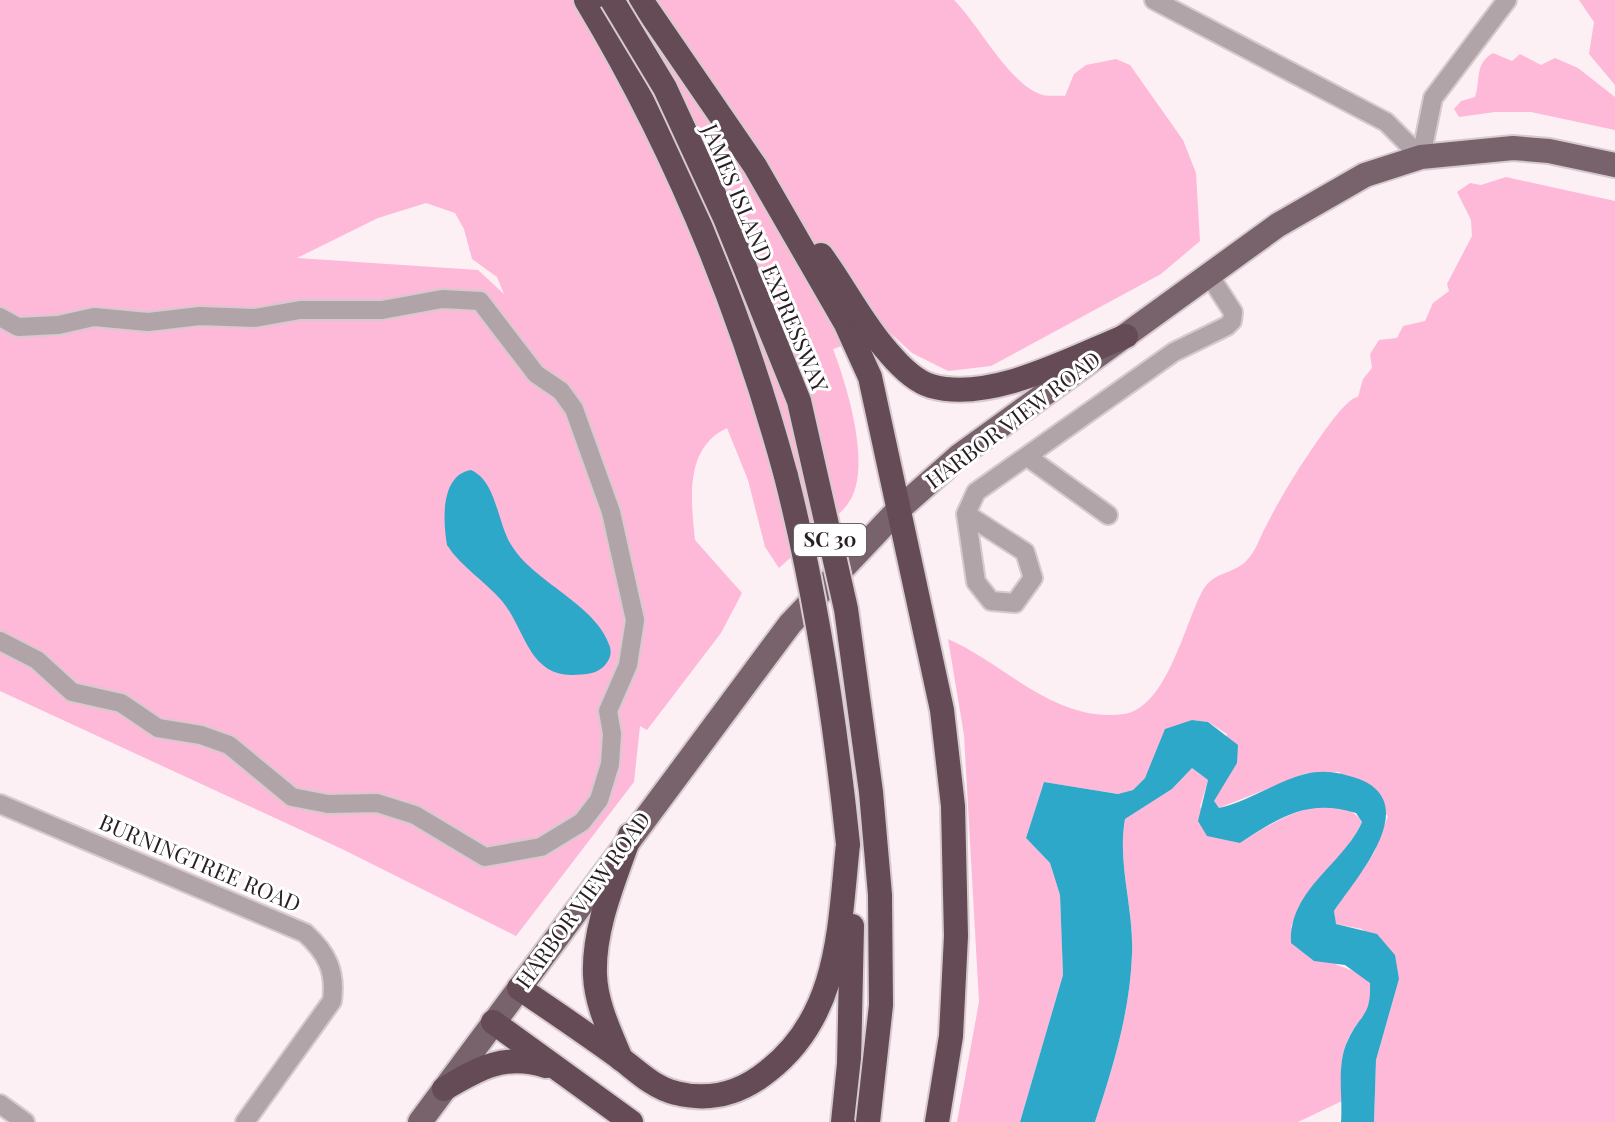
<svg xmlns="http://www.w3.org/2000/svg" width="1615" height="1122" font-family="'Playfair Display',serif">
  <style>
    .green { fill: #feb8d8; fill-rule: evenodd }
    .water { fill: #2da8c9 }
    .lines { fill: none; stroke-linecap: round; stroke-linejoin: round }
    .minor-casing { stroke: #d7cacf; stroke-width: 22 }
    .major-casing { stroke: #d7cacf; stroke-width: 28 }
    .highway-casing { stroke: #d7cacf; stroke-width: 28 }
    .minor { stroke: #b1a4a9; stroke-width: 18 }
    .major { stroke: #78626c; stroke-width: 24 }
    .highway { stroke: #644b56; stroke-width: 24 }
    .highway-bridge-casing { stroke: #d7cacf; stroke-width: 28; stroke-linecap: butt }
    .highway-bridge { stroke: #644b56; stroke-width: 24 }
    .labels { text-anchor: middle; stroke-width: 6; stroke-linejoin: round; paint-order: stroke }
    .shield { fill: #fff; stroke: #696265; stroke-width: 2 }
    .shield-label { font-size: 20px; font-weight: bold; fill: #291e23 }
    .street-label { font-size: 22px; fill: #291e23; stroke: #fff }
  </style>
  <rect width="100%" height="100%" fill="#fdf0f5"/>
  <g class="green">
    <path d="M0 0H954C979 25 1008 82 1040 94 1046 97 1058 95 1065 96L1074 74 1086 65 1116 59 1130 65 1183 140 1196 173 1200 241 1161 274 991 366 948 371 912 353 887 330 833 349C847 386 874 471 847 505 828 528 801 548 779 568L765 547 748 480 727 428C684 448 691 500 695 540L742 593 721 633 647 730 640 726 634 782 516 936 342 849 0 691ZM426 203 455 213 464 229 472 259 497 277 504 294 478 270 297 258 378 218Z"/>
    <polygon points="1579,0 1615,0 1615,85 1589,54 1594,22"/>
    <path d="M1493 53 1512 61 1520 54 1541 65 1555 58 1578 68 1615 97V130L1531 112H1495L1459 117 1454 109 1461 101 1475 97C1481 80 1474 64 1493 53Z"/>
    <path d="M1506 177 1615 201V1122H1374L1376 1060 1399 979 1362 929 1335 924 1334 911 1374 853 1388 816 1339 772 1307 773 1219 808 1213 801 1227 734 1208 722 1192 720 1153 761 1145 778 1133 790 1119 794 1044 782 1026 838 1050 863 1060 895 1063 975 1020 1122H957L979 1002 964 735 948 639C1005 664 1055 723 1124 714 1167 708 1185 622 1203 590 1214 571 1235 574 1247 560 1256 551 1259 539 1265 528 1275 508 1286 489 1298 470 1308 456 1344 397 1358 397L1363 379 1372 368 1370 354 1379 340 1397 338 1403 326 1425 321 1433 303 1449 291 1447 284 1472 236 1471 220 1457 192 1470 183 1481 185Z"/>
    <path d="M1192 768 1208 780 1200 807 1240 843C1268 825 1335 782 1362 822 1343 862 1309 881 1291 927L1337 965 1359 973 1370 983C1371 1018 1362 1012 1348 1039 1339 1058 1341 1081 1342 1101L1298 1122H1095C1113 1067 1130 1012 1132 954 1134 908 1117 863 1125 819L1172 789Z"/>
  </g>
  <g class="water">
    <path d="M471 470C496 481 497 520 510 543 532 582 597 604 610 647 612 655 609 662 602 668 593 675 584 674 573 675 528 676 525 628 502 601 485 581 461 567 447 545 443 522 440 475 471 470Z"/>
    <path d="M1192 720 1208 722 1238 745 1237 763 1214 801 1219 808C1250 801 1275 782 1305 774 1324 769 1342 773 1359 779 1423 804 1356 878 1334 911L1336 924 1377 934 1395 955 1399 979 1376 1060 1374 1122H1341C1343 1096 1336 1064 1348 1040 1361 1012 1371 1018 1370 983L1345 965 1314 961 1291 943C1289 889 1343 865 1362 822L1356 813C1308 798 1280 817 1240 843L1207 836 1198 821 1208 780 1192 768 1172 789 1125 819C1117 864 1134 908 1132 954 1130 1012 1113 1067 1095 1122H1020L1063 975 1060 895 1050 863 1026 838 1044 782 1118 794 1133 790 1145 778 1165 729Z"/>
  </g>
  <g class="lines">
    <g class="minor-casing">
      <g id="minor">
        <polyline points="1154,0 1386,122 1421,157"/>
        <polyline points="1421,157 1433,98 1507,0"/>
        <polyline points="0,317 18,327 58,325 94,317 148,322 200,316 255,318 300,310 382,310 442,299 480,301 536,374 561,391 574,409 611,512 635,620 628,665 608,711 612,734 610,764 599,800 582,822 541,847 485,857 415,815 377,803 328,804 292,797 229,745 201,735 158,728 121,703 72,692 37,660 0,641"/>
        <polyline points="1029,458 1108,515"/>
        <polyline points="966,514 1025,552 1033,578 1015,603 991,601 976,582 966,514 976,492 1174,352 1227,326 1232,321 1233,312 1209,275"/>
        <path d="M0 804 305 933C327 953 336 971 332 1001L245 1122"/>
        <polyline points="0,1104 25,1122"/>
      </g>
    </g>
    <g class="major-casing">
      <polyline id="major" points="420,1122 790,624 898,510 959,456 1278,225 1365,175 1421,157 1513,148 1549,151 1615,165"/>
    </g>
    <g class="highway-casing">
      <g id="highway">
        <path d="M586 0C675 148 741 310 786 476"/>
        <polyline points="641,0 755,166 846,324 870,377 942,710 953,806 956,936 951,1036 937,1122"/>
        <path d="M821 255C844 286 862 323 888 352 899 365 914 381 931 386 990 403 1072 358 1126 336"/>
        <path d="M519 988C553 1011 587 1034 620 1058 637 1071 654 1088 676 1093 711 1102 741 1093 768 1071 840 1015 839 928 848 844"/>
        <polyline points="493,1022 631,1122"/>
        <path d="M621 1059C610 1032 596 1004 595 975 593 928 615 879 630 835"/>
        <path d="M444 1089C479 1068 505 1053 546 1066"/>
        <polyline points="843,1122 849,1064 852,926"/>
      </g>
    </g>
    <use href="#minor" class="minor"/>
    <use href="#major" class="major"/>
    <use href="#highway" class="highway"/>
    <g class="highway-bridge-casing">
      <g id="highway-bridge">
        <polyline points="612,0 665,88 725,218 799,401 846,609 871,792 880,895 881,1005 868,1122"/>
        <path d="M786 476C817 598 835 719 848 844"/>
      </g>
    </g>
    <use href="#highway-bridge" class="highway-bridge"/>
  </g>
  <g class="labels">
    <rect class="shield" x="794" y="524" width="72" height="32" rx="6"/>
    <g class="shield-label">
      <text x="830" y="547">SC 30</text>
    </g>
    <g class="street-label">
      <text transform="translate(765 258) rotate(67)" y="8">JAMES ISLAND EXPRESSWAY</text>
      <text transform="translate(1013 420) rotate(-37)" y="8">HARBOR VIEW ROAD</text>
      <text transform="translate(200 863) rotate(23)" y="8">BURNINGTREE ROAD</text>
      <text transform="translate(583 900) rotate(-54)" y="8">HARBOR VIEW ROAD</text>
    </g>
  </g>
</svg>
